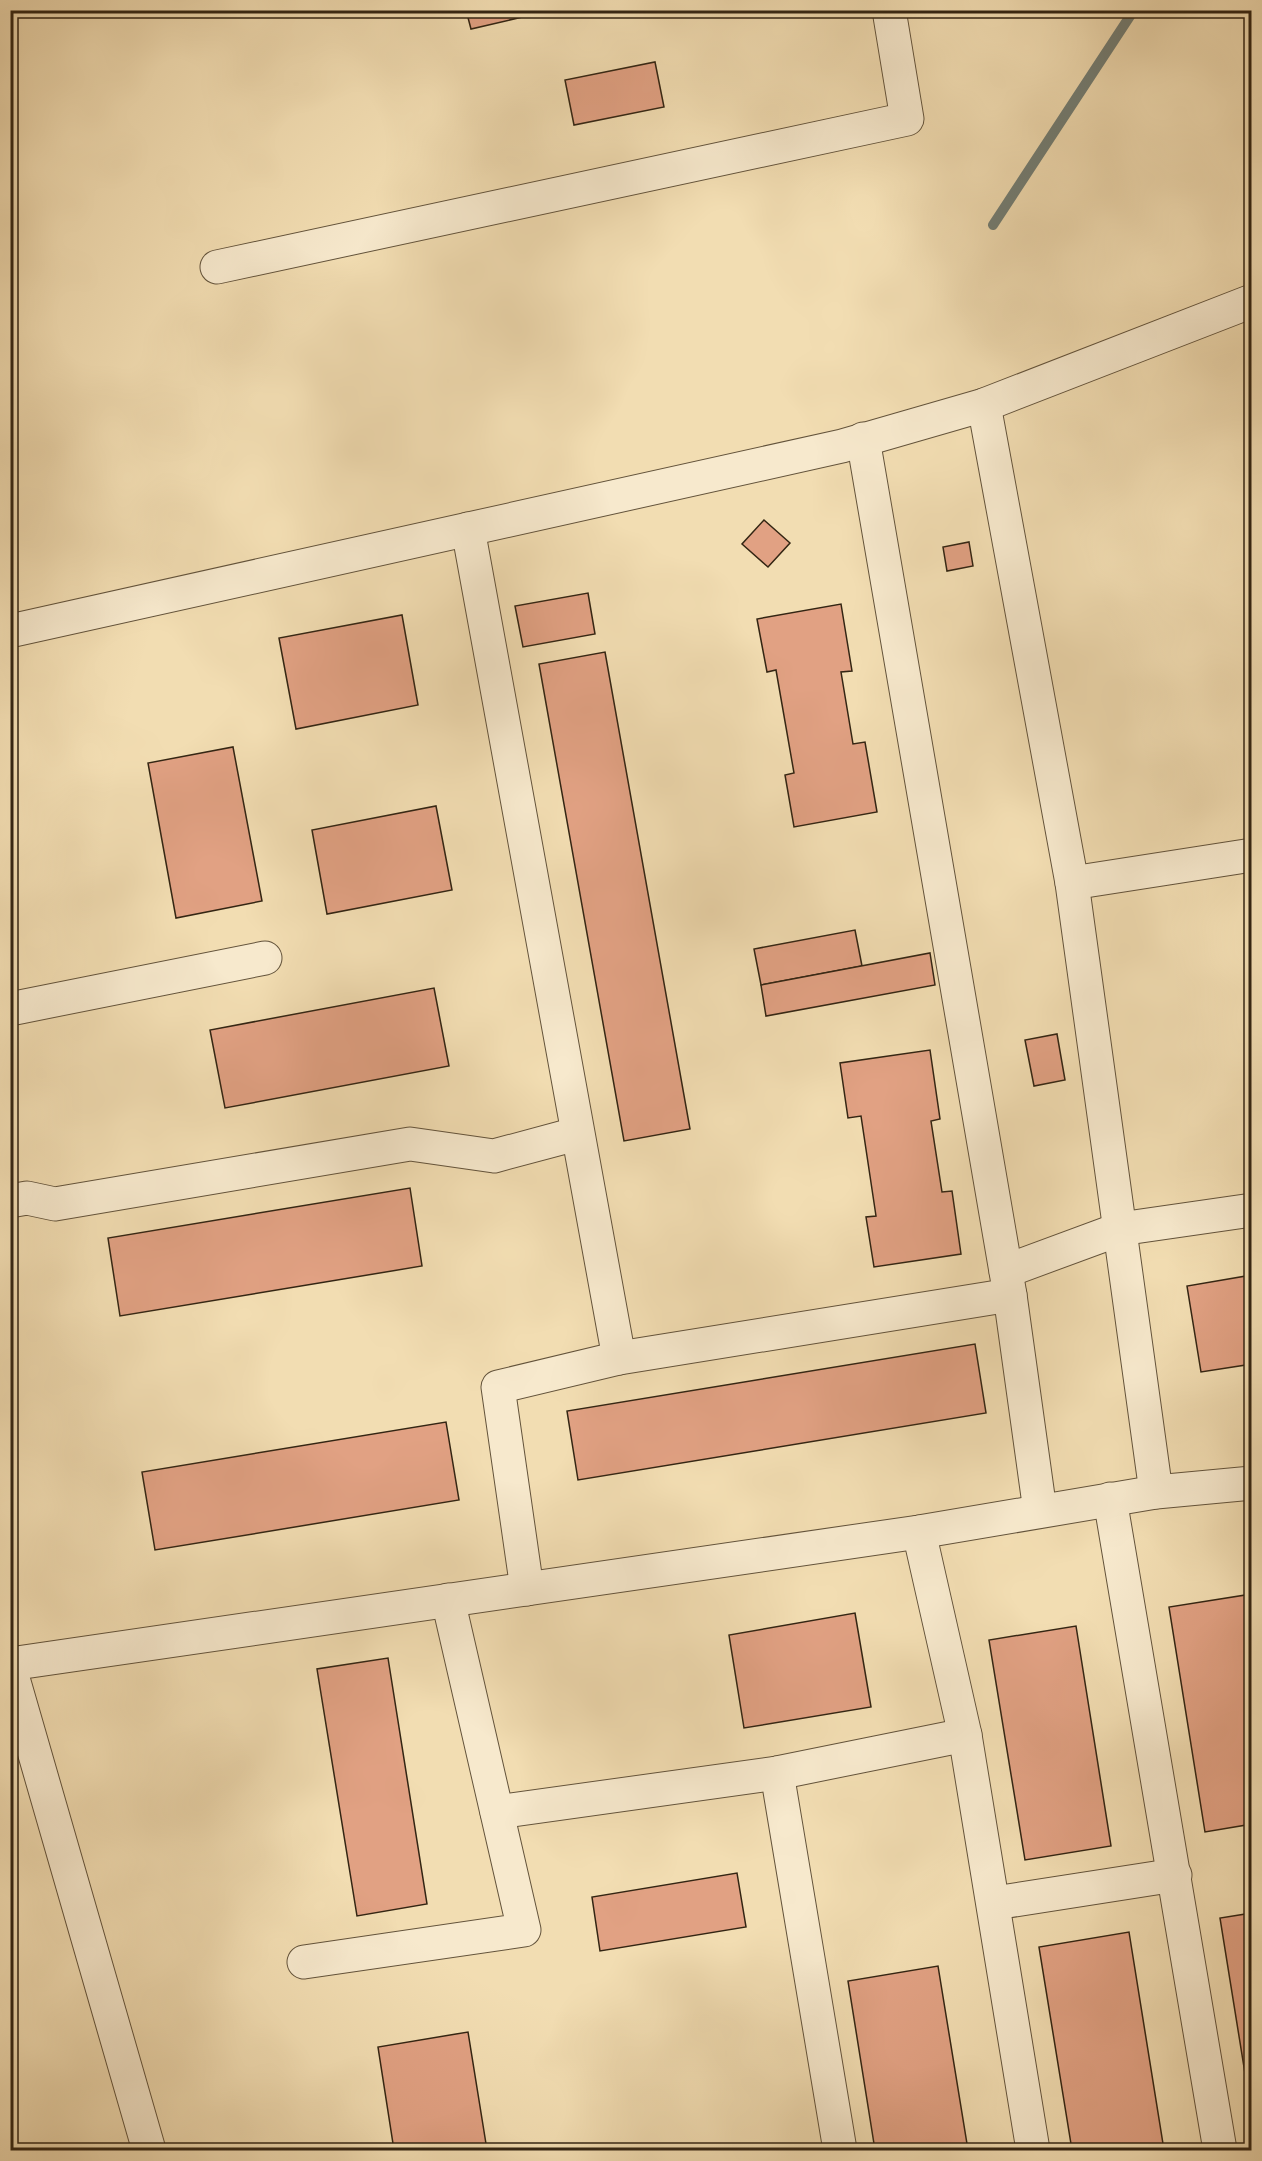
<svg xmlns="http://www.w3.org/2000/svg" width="1262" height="2161" font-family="Alegreya,serif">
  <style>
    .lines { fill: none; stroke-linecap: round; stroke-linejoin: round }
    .stream { stroke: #737e75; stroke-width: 10 }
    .building { fill: #e1a183; stroke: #332513; stroke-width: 1.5 }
    .minor-casing { stroke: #63533b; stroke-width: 35 }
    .minor { stroke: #f7e9cd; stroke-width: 33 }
  </style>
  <rect width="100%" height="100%" fill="#f2ddb2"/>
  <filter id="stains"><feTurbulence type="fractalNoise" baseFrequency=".00333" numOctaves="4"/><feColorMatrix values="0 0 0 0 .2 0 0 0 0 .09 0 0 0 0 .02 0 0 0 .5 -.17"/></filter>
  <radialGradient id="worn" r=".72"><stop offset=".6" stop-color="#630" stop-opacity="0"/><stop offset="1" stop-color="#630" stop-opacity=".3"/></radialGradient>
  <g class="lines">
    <polyline class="stream" points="993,225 1134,10"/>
  </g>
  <g class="building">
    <polygon points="466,10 530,10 531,15 471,29"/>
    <polygon points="655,62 664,107 574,125 565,80"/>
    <polygon points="764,520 790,543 768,567 742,544"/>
    <polygon points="969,542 973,566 947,571 943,547"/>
    <polygon points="588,593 595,634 523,647 515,606"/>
    <polygon points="841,604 852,671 841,672 853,744 865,742 877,812 794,827 785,775 794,773 776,670 767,672 757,619"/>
    <polygon points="402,615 418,705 296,729 279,638"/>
    <polygon points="605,652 690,1129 624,1141 539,664"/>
    <polygon points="233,747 262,901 176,918 148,763"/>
    <polygon points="436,806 452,890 327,914 312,830"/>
    <polygon points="855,930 862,966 761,985 754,949"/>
    <polygon points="930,953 935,985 766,1016 761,985"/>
    <polygon points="434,988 449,1066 225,1108 210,1030"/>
    <polygon points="1057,1034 1065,1080 1034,1086 1025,1040"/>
    <polygon points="930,1050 940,1119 931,1121 942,1192 952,1191 961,1254 874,1267 866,1217 876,1216 861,1116 848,1118 840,1063"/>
    <polygon points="410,1188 422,1266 120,1316 108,1238"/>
    <polygon points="1252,1275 1252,1364 1201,1372 1187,1286"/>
    <polygon points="975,1344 986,1413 578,1480 567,1411"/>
    <polygon points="446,1422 459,1500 155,1550 142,1472"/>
    <polygon points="1252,1594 1252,1824 1205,1832 1169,1607"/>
    <polygon points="855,1613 871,1707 744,1728 729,1635"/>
    <polygon points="1076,1626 1111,1846 1025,1860 989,1640"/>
    <polygon points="388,1658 427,1904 357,1916 317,1669"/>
    <polygon points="737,1873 746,1927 600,1951 592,1897"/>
    <polygon points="1252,1913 1252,2117 1220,1918"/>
    <polygon points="1129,1932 1164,2150 1072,2150 1039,1947"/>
    <polygon points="938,1966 968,2150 875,2150 848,1981"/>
    <polygon points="468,2032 487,2150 394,2150 378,2047"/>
  </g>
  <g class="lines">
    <g class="minor-casing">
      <g id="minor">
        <polyline points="217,267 907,119 889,10"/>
        <polyline points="984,405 1072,883 1156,1492"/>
        <polyline points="863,439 1010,1295 1040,1511"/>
        <polyline points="468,529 619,1358"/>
        <polyline points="10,631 842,446 984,405 1252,301"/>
        <polyline points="1072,883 1252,855"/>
        <polyline points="10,1009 265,958"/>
        <polyline points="10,1201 27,1198 55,1204 410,1144 494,1156 576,1134"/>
        <polyline points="1006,1271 1120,1229 1252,1210"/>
        <polyline points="1110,1499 1220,2150"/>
        <polyline points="919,1532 965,1735 1033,2150"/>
        <polyline points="527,1589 498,1387 619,1358 1010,1295"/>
        <polyline points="10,1664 919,1532 1156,1492 1252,1483"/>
        <polyline points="10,1668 149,2150"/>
        <polyline points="777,1773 840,2150"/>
        <polyline points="497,1812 777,1773 965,1735"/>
        <polyline points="995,1903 1175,1875"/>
        <polyline points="304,1962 524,1930 448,1600"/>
      </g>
    </g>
    <use href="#minor" class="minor"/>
  </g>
  <rect width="1262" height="2161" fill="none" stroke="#f2ddb2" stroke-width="36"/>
  <rect x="12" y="12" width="1238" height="2137" fill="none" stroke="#332513" stroke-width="3"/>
  <rect x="18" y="18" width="1226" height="2125" fill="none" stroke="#332513" stroke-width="1.5"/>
  <rect width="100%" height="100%" filter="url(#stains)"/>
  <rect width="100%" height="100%" fill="url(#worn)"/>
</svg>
